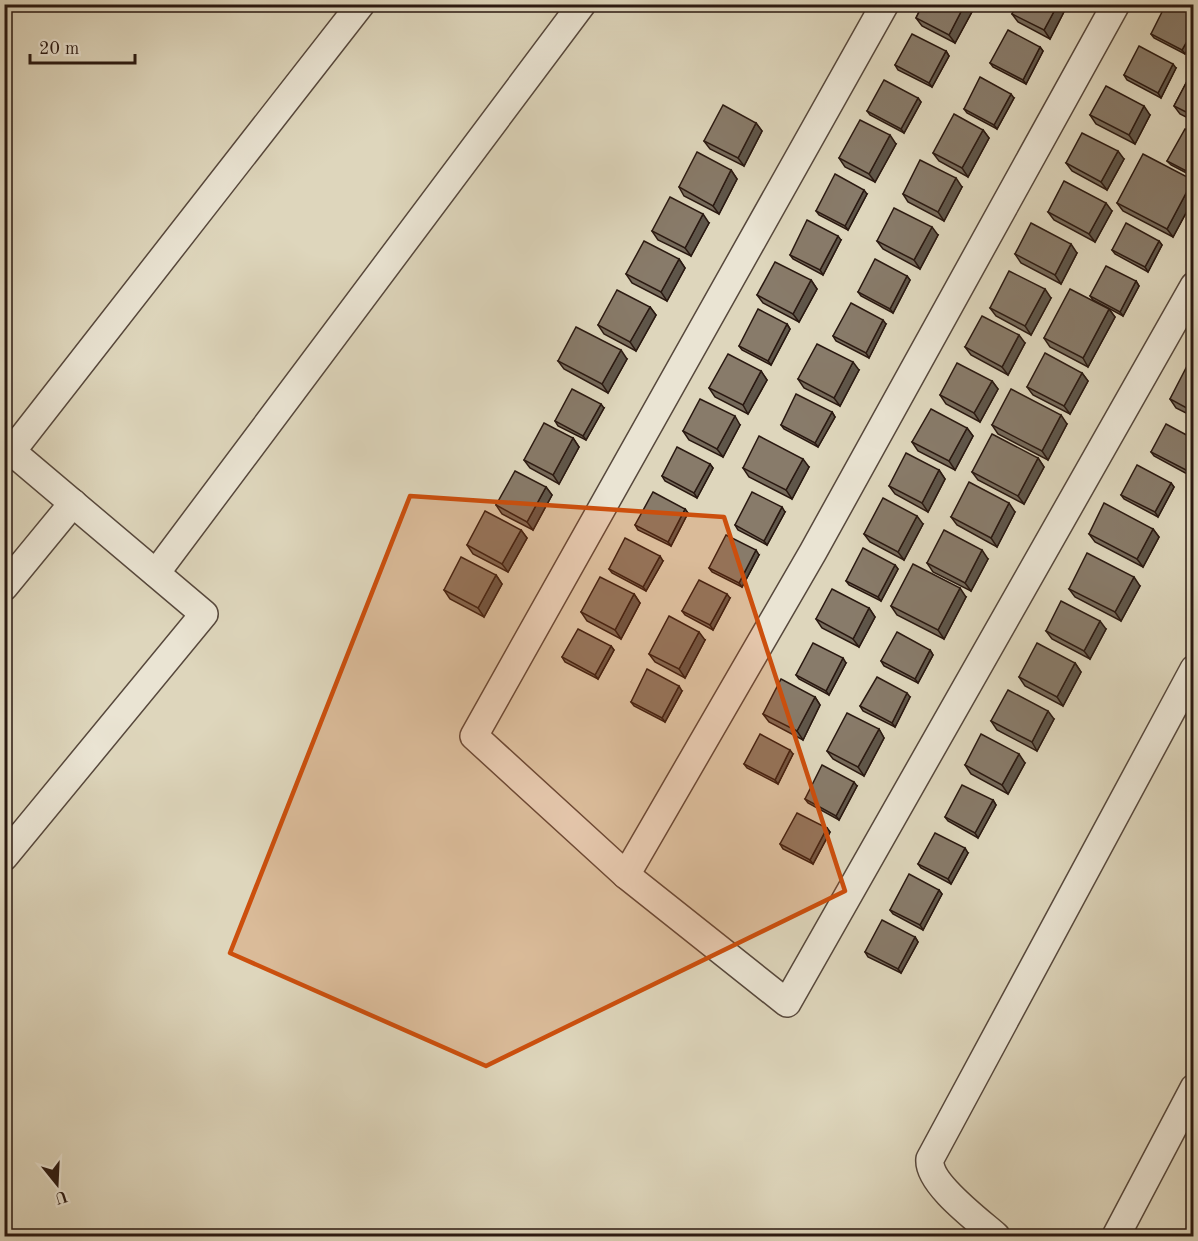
<svg xmlns="http://www.w3.org/2000/svg" width="1198" height="1241" font-family="'Old Standard TT',serif">
  <style>
    .lines { fill: none; stroke-linecap: round; stroke-linejoin: round }
    .minor-casing { stroke: #57483c; stroke-width: 30 }
    .minor { stroke: #eae4d3; stroke-width: 27 }
    .wall { fill: #756a5b; stroke: #2a1911; stroke-width: 1.5 }
    .shaded-wall { fill: #5f564a; stroke: #2a1911; stroke-width: 1.5 }
    .building { fill: #887b6a; stroke: #2a1911; stroke-width: 1.5 }
    .marked { fill: #cc4f0d; fill-opacity: 0.2; stroke: #cc4f0d; stroke-width: 4.5; stroke-linejoin: round }
  </style>
  <rect width="100%" height="100%" fill="#ded6bc"/>
  <filter id="stains"><feTurbulence type="fractalNoise" baseFrequency=".00333" numOctaves="4"/><feColorMatrix values="0 0 0 0 .2 0 0 0 0 .09 0 0 0 0 .02 0 0 0 .5 -.17"/></filter>
  <radialGradient id="worn" r=".72"><stop offset=".6" stop-color="#630" stop-opacity="0"/><stop offset="1" stop-color="#630" stop-opacity=".3"/></radialGradient>
  <g class="lines">
    <g class="minor-casing">
      <g id="minor">
        <polyline points="885,4 474,736 626,875 787,1003 1194,286"/>
        <polyline points="4,445 204,614 4,857"/>
        <polyline points="12,451 361,4"/>
        <polyline points="156,573 582,4"/>
        <polyline points="4,587 73,503"/>
        <polyline points="626,875 813,552 1116,4"/>
        <path d="M996 1236C979 1221 927 1183 930 1159L1194 669"/>
        <polyline points="1116,1236 1194,1088"/>
      </g>
    </g>
    <use href="#minor" class="minor"/>
  </g>
  <g class="wall">
    <polygon points="923,4 971,4 974,8 955,43 922,26 916,18"/>
    <polygon points="1068,4 1050,39 1018,22 1012,14"/>
    <polygon points="1194,16 1194,39 1185,54 1154,38 1151,34"/>
    <polygon points="1040,47 1043,51 1026,84 993,67 990,63"/>
    <polygon points="946,51 949,56 932,87 898,70 895,65"/>
    <polygon points="1176,68 1161,98 1127,80 1124,75"/>
    <polygon points="1194,68 1194,121 1180,114 1174,106"/>
    <polygon points="918,98 921,102 904,133 870,115 867,111"/>
    <polygon points="1014,98 997,129 967,113 964,109"/>
    <polygon points="1090,115 1150,115 1135,144 1096,124"/>
    <polygon points="756,123 762,131 744,166 710,149 704,141"/>
    <polygon points="983,130 989,138 968,177 939,161 933,153"/>
    <polygon points="1194,133 1194,177 1171,165 1167,161"/>
    <polygon points="896,144 875,182 845,167 839,158"/>
    <polygon points="1124,159 1107,190 1072,171 1066,163"/>
    <polygon points="731,170 737,179 719,214 684,196 679,187"/>
    <polygon points="1193,180 1194,198 1173,237 1123,211 1117,203"/>
    <polygon points="962,187 944,221 908,202 903,194"/>
    <polygon points="867,194 848,230 819,215 816,211"/>
    <polygon points="1112,211 1095,242 1054,220 1048,212"/>
    <polygon points="709,223 691,256 658,240 652,231"/>
    <polygon points="938,235 920,269 883,249 877,241"/>
    <polygon points="841,240 823,275 793,259 790,255"/>
    <polygon points="1159,241 1162,245 1148,272 1115,254 1112,250"/>
    <polygon points="1077,253 1061,284 1021,263 1015,254"/>
    <polygon points="679,259 685,268 667,301 632,283 626,274"/>
    <polygon points="907,276 910,280 893,313 861,296 858,292"/>
    <polygon points="811,280 817,289 799,322 763,303 757,295"/>
    <polygon points="1136,281 1139,286 1123,316 1093,300 1090,296"/>
    <polygon points="1051,298 1031,335 996,316 990,308"/>
    <polygon points="650,307 656,315 636,351 604,334 598,325"/>
    <polygon points="1109,309 1115,317 1088,367 1050,347 1044,338"/>
    <polygon points="787,324 790,329 771,365 742,350 739,346"/>
    <polygon points="886,324 869,358 836,341 833,336"/>
    <polygon points="1025,343 1008,375 971,355 965,347"/>
    <polygon points="627,359 608,393 564,369 558,361"/>
    <polygon points="859,370 840,406 804,388 798,379"/>
    <polygon points="1194,370 1194,417 1176,408 1170,399"/>
    <polygon points="761,371 767,380 748,414 715,397 709,388"/>
    <polygon points="1082,373 1088,381 1070,414 1033,395 1027,387"/>
    <polygon points="992,381 998,389 980,422 946,404 940,395"/>
    <polygon points="604,408 586,440 558,426 555,421"/>
    <polygon points="832,412 835,417 818,447 784,429 781,425"/>
    <polygon points="1067,424 1048,460 998,434 992,425"/>
    <polygon points="740,425 723,457 689,440 683,431"/>
    <polygon points="967,428 973,436 955,470 918,451 912,442"/>
    <polygon points="573,438 579,447 559,484 530,468 524,460"/>
    <polygon points="1194,439 1194,465 1189,475 1154,456 1151,452"/>
    <polygon points="1038,458 1044,467 1024,504 978,480 972,472"/>
    <polygon points="710,464 713,468 697,498 665,481 662,476"/>
    <polygon points="809,467 792,499 749,477 743,468"/>
    <polygon points="939,470 945,479 928,512 895,494 889,486"/>
    <polygon points="1171,483 1174,487 1158,517 1124,499 1121,495"/>
    <polygon points="546,487 552,495 533,530 502,514 496,505"/>
    <polygon points="685,509 688,513 671,546 638,530 635,525"/>
    <polygon points="785,512 767,545 738,530 735,525"/>
    <polygon points="1015,512 997,547 957,525 951,517"/>
    <polygon points="923,524 904,560 870,542 864,534"/>
    <polygon points="1153,529 1159,537 1143,567 1095,542 1089,534"/>
    <polygon points="521,530 527,538 508,572 473,554 467,545"/>
    <polygon points="759,555 742,587 712,572 709,568"/>
    <polygon points="988,559 971,591 933,572 927,563"/>
    <polygon points="663,561 646,591 612,573 609,569"/>
    <polygon points="895,565 898,569 881,601 849,585 846,581"/>
    <polygon points="496,575 502,584 484,617 450,599 444,590"/>
    <polygon points="1140,586 1121,621 1075,597 1069,589"/>
    <polygon points="634,594 640,603 621,639 587,621 581,612"/>
    <polygon points="966,597 944,639 897,615 891,606"/>
    <polygon points="730,598 713,630 685,615 682,611"/>
    <polygon points="869,608 875,617 859,647 822,628 816,619"/>
    <polygon points="1106,629 1090,659 1052,639 1046,631"/>
    <polygon points="705,640 685,678 655,662 649,654"/>
    <polygon points="611,646 614,650 598,679 565,662 562,657"/>
    <polygon points="930,650 933,655 918,683 884,666 881,661"/>
    <polygon points="846,663 829,695 799,679 796,675"/>
    <polygon points="1075,663 1081,672 1063,706 1025,686 1019,677"/>
    <polygon points="682,691 665,722 634,706 631,702"/>
    <polygon points="815,697 820,705 803,740 769,722 763,714"/>
    <polygon points="910,697 895,727 863,711 860,706"/>
    <polygon points="1054,719 1037,751 997,730 991,721"/>
    <polygon points="879,729 884,738 864,776 833,759 827,751"/>
    <polygon points="793,754 778,784 747,768 744,764"/>
    <polygon points="1025,763 1008,794 971,774 965,765"/>
    <polygon points="857,786 839,820 808,803 805,799"/>
    <polygon points="993,800 996,805 978,838 948,821 945,817"/>
    <polygon points="827,828 830,832 813,864 783,849 780,844"/>
    <polygon points="968,853 951,884 921,868 918,864"/>
    <polygon points="939,890 942,894 923,930 893,914 890,910"/>
    <polygon points="915,937 918,942 901,973 868,957 865,952"/>
  </g>
  <g class="shaded-wall">
    <polygon points="965,4 971,4 974,8 955,43 949,35"/>
    <polygon points="1058,4 1068,4 1050,39 1044,30"/>
    <polygon points="1194,29 1194,39 1185,54 1182,50"/>
    <polygon points="1040,47 1043,51 1026,84 1023,80"/>
    <polygon points="946,51 949,56 932,87 929,83"/>
    <polygon points="1173,64 1176,68 1161,98 1158,93"/>
    <polygon points="1011,94 1014,98 997,129 994,125"/>
    <polygon points="918,98 921,102 904,133 901,129"/>
    <polygon points="1144,106 1150,115 1135,144 1129,135"/>
    <polygon points="756,123 762,131 744,166 738,158"/>
    <polygon points="983,130 989,138 968,177 962,168"/>
    <polygon points="890,135 896,144 875,182 869,174"/>
    <polygon points="1118,151 1124,159 1107,190 1101,182"/>
    <polygon points="731,170 737,179 719,214 713,206"/>
    <polygon points="956,178 962,187 944,221 938,212"/>
    <polygon points="1193,180 1194,198 1173,237 1167,229"/>
    <polygon points="864,190 867,194 848,230 845,226"/>
    <polygon points="1106,203 1112,211 1095,242 1089,234"/>
    <polygon points="703,214 709,223 691,256 685,248"/>
    <polygon points="932,227 938,235 920,269 914,260"/>
    <polygon points="838,236 841,240 823,275 820,270"/>
    <polygon points="1159,241 1162,245 1148,272 1145,267"/>
    <polygon points="1071,244 1077,253 1061,284 1055,275"/>
    <polygon points="679,259 685,268 667,301 661,292"/>
    <polygon points="907,276 910,280 893,313 890,309"/>
    <polygon points="811,280 817,289 799,322 793,314"/>
    <polygon points="1136,281 1139,286 1123,316 1120,312"/>
    <polygon points="1045,289 1051,298 1031,335 1025,326"/>
    <polygon points="650,307 656,315 636,351 630,342"/>
    <polygon points="1109,309 1115,317 1088,367 1083,358"/>
    <polygon points="883,320 886,324 869,358 866,353"/>
    <polygon points="787,324 790,329 771,365 768,361"/>
    <polygon points="1019,335 1025,343 1008,375 1002,367"/>
    <polygon points="621,350 627,359 608,393 602,384"/>
    <polygon points="853,362 859,370 840,406 834,398"/>
    <polygon points="761,371 767,380 748,414 743,405"/>
    <polygon points="1082,373 1088,381 1070,414 1064,406"/>
    <polygon points="992,381 998,389 980,422 974,413"/>
    <polygon points="601,404 604,408 586,440 583,436"/>
    <polygon points="832,412 835,417 818,447 815,443"/>
    <polygon points="1061,415 1067,424 1048,460 1042,451"/>
    <polygon points="735,416 740,425 723,457 717,449"/>
    <polygon points="967,428 973,436 955,470 949,461"/>
    <polygon points="573,438 579,447 559,484 553,475"/>
    <polygon points="1194,455 1194,465 1189,475 1186,470"/>
    <polygon points="1038,458 1044,467 1024,504 1018,496"/>
    <polygon points="803,459 809,467 792,499 786,490"/>
    <polygon points="710,464 713,468 697,498 694,493"/>
    <polygon points="939,470 945,479 928,512 922,503"/>
    <polygon points="1171,483 1174,487 1158,517 1155,512"/>
    <polygon points="546,487 552,495 533,530 527,522"/>
    <polygon points="1009,503 1015,512 997,547 991,538"/>
    <polygon points="782,507 785,512 767,545 764,541"/>
    <polygon points="685,509 688,513 671,546 668,542"/>
    <polygon points="917,516 923,524 904,560 898,552"/>
    <polygon points="1153,529 1159,537 1143,567 1137,559"/>
    <polygon points="521,530 527,538 508,572 502,564"/>
    <polygon points="756,550 759,555 742,587 739,583"/>
    <polygon points="982,550 988,559 971,591 965,583"/>
    <polygon points="660,556 663,561 646,591 643,587"/>
    <polygon points="895,565 898,569 881,601 878,597"/>
    <polygon points="496,575 502,584 484,617 478,608"/>
    <polygon points="1134,577 1140,586 1121,621 1115,612"/>
    <polygon points="960,588 966,597 944,639 938,630"/>
    <polygon points="634,594 640,603 621,639 615,630"/>
    <polygon points="727,594 730,598 713,630 710,625"/>
    <polygon points="869,608 875,617 859,647 853,639"/>
    <polygon points="1100,621 1106,629 1090,659 1084,651"/>
    <polygon points="699,632 705,640 685,678 679,669"/>
    <polygon points="611,646 614,650 598,679 595,675"/>
    <polygon points="930,650 933,655 918,683 915,679"/>
    <polygon points="843,658 846,663 829,695 826,691"/>
    <polygon points="1075,663 1081,672 1063,706 1057,697"/>
    <polygon points="679,686 682,691 665,722 662,718"/>
    <polygon points="907,693 910,697 895,727 892,723"/>
    <polygon points="815,697 820,705 803,740 797,731"/>
    <polygon points="1048,711 1054,719 1037,751 1032,742"/>
    <polygon points="879,729 884,738 864,776 858,767"/>
    <polygon points="790,750 793,754 778,784 775,780"/>
    <polygon points="1019,754 1025,763 1008,794 1002,785"/>
    <polygon points="854,782 857,786 839,820 836,816"/>
    <polygon points="993,800 996,805 978,838 975,833"/>
    <polygon points="827,828 830,832 813,864 810,860"/>
    <polygon points="965,848 968,853 951,884 948,879"/>
    <polygon points="939,890 942,894 923,930 920,925"/>
    <polygon points="915,937 918,942 901,973 898,969"/>
  </g>
  <g class="building">
    <polygon points="923,4 965,4 949,35 916,18"/>
    <polygon points="1017,4 1058,4 1044,30 1012,14"/>
    <polygon points="1166,4 1172,4 1194,16 1194,29 1182,50 1151,34"/>
    <polygon points="1008,30 1040,47 1023,80 990,63"/>
    <polygon points="912,34 946,51 929,83 895,65"/>
    <polygon points="1139,46 1173,64 1158,93 1124,75"/>
    <polygon points="1194,68 1194,116 1174,106"/>
    <polygon points="980,77 1011,94 994,125 964,109"/>
    <polygon points="884,80 918,98 901,129 867,111"/>
    <polygon points="1106,86 1144,106 1129,135 1090,115"/>
    <polygon points="723,105 756,123 738,158 704,141"/>
    <polygon points="954,114 983,130 962,168 933,153"/>
    <polygon points="860,120 890,135 869,174 839,158"/>
    <polygon points="1185,129 1194,133 1194,175 1167,161"/>
    <polygon points="1082,133 1118,151 1101,182 1066,163"/>
    <polygon points="697,152 731,170 713,206 679,187"/>
    <polygon points="1143,154 1193,180 1167,229 1117,203"/>
    <polygon points="920,160 956,178 938,212 903,194"/>
    <polygon points="835,174 864,190 845,226 816,211"/>
    <polygon points="1064,181 1106,203 1089,234 1048,212"/>
    <polygon points="670,197 703,214 685,248 652,231"/>
    <polygon points="894,208 932,227 914,260 877,241"/>
    <polygon points="807,220 838,236 820,270 790,255"/>
    <polygon points="1031,223 1071,244 1055,275 1015,254"/>
    <polygon points="1126,223 1159,241 1145,267 1112,250"/>
    <polygon points="644,241 679,259 661,292 626,274"/>
    <polygon points="875,259 907,276 890,309 858,292"/>
    <polygon points="775,262 811,280 793,314 757,295"/>
    <polygon points="1106,266 1136,281 1120,312 1090,296"/>
    <polygon points="1009,271 1045,289 1025,326 990,308"/>
    <polygon points="1070,289 1109,309 1083,358 1044,338"/>
    <polygon points="617,290 650,307 630,342 598,325"/>
    <polygon points="851,303 883,320 866,353 833,336"/>
    <polygon points="758,309 787,324 768,361 739,346"/>
    <polygon points="982,316 1019,335 1002,367 965,347"/>
    <polygon points="576,327 621,350 602,384 558,361"/>
    <polygon points="817,344 853,362 834,398 798,379"/>
    <polygon points="1045,353 1082,373 1064,406 1027,387"/>
    <polygon points="728,354 761,371 743,405 709,388"/>
    <polygon points="957,363 992,381 974,413 940,395"/>
    <polygon points="1187,366 1194,370 1194,412 1170,399"/>
    <polygon points="572,389 601,404 583,436 555,421"/>
    <polygon points="1011,389 1061,415 1042,451 992,425"/>
    <polygon points="796,394 832,412 815,443 781,425"/>
    <polygon points="700,399 735,416 717,449 683,431"/>
    <polygon points="931,409 967,428 949,461 912,442"/>
    <polygon points="544,423 573,438 553,475 524,460"/>
    <polygon points="1166,424 1194,439 1194,455 1186,470 1151,452"/>
    <polygon points="992,434 1038,458 1018,496 972,472"/>
    <polygon points="759,436 803,459 786,490 743,468"/>
    <polygon points="677,447 710,464 694,493 662,476"/>
    <polygon points="906,453 939,470 922,503 889,486"/>
    <polygon points="1137,465 1171,483 1155,512 1121,495"/>
    <polygon points="515,471 546,487 527,522 496,505"/>
    <polygon points="969,482 1009,503 991,538 951,517"/>
    <polygon points="653,492 685,509 668,542 635,525"/>
    <polygon points="752,492 782,507 764,541 735,525"/>
    <polygon points="883,498 917,516 898,552 864,534"/>
    <polygon points="1104,503 1153,529 1137,559 1089,534"/>
    <polygon points="485,511 521,530 502,564 467,545"/>
    <polygon points="944,530 982,550 965,583 927,563"/>
    <polygon points="726,535 756,550 739,583 709,568"/>
    <polygon points="625,538 660,556 643,587 609,569"/>
    <polygon points="863,548 895,565 878,597 846,581"/>
    <polygon points="1087,553 1134,577 1115,612 1069,589"/>
    <polygon points="461,557 496,575 478,608 444,590"/>
    <polygon points="913,564 960,588 938,630 891,606"/>
    <polygon points="600,577 634,594 615,630 581,612"/>
    <polygon points="699,580 727,594 710,625 682,611"/>
    <polygon points="832,589 869,608 853,639 816,619"/>
    <polygon points="1061,601 1100,621 1084,651 1046,631"/>
    <polygon points="669,616 699,632 679,669 649,654"/>
    <polygon points="578,629 611,646 595,675 562,657"/>
    <polygon points="897,632 930,650 915,679 881,661"/>
    <polygon points="813,643 843,658 826,691 796,675"/>
    <polygon points="1037,643 1075,663 1057,697 1019,677"/>
    <polygon points="647,669 679,686 662,718 631,702"/>
    <polygon points="877,677 907,693 892,723 860,706"/>
    <polygon points="781,679 815,697 797,731 763,714"/>
    <polygon points="1008,690 1048,711 1032,742 991,721"/>
    <polygon points="847,713 879,729 858,767 827,751"/>
    <polygon points="760,734 790,750 775,780 744,764"/>
    <polygon points="981,734 1019,754 1002,785 965,765"/>
    <polygon points="822,765 854,782 836,816 805,799"/>
    <polygon points="962,785 993,800 975,833 945,817"/>
    <polygon points="797,813 827,828 810,860 780,844"/>
    <polygon points="935,833 965,848 948,879 918,864"/>
    <polygon points="909,874 939,890 920,925 890,910"/>
    <polygon points="882,920 915,937 898,969 865,952"/>
  </g>
  <path class="marked" d="M410 496 724 517 845 891 486 1066 230 953Z"/>
  <rect width="1198" height="1241" fill="none" stroke="#ded6bc" stroke-width="24"/>
  <rect x="6" y="6" width="1186" height="1229" fill="none" stroke="#2a1911" stroke-width="3"/>
  <rect x="12" y="12" width="1174" height="1217" fill="none" stroke="#2a1911" stroke-width="1.5"/>
  <g transform="translate(57 1184) rotate(162)" stroke="#eae4d3" stroke-width="4.5" paint-order="stroke">
  <path d="M0-4.5L10 22L0 15L-10 22Z" fill="#2a1911"/>
  <text y="-9" font-size="16" font-weight="bold" text-anchor="middle" fill="#2a1911">U</text>
  </g>
  <path d="M30 54v9h105v-9" fill="none" stroke="#2a1911" stroke-width="3"/>
  <text x="39" y="54" font-size="18" fill="#2a1911" stroke="#eae4d3" stroke-width="4.5" paint-order="stroke">20 m</text>
  <rect width="100%" height="100%" filter="url(#stains)"/>
  <rect width="100%" height="100%" fill="url(#worn)"/>
</svg>
